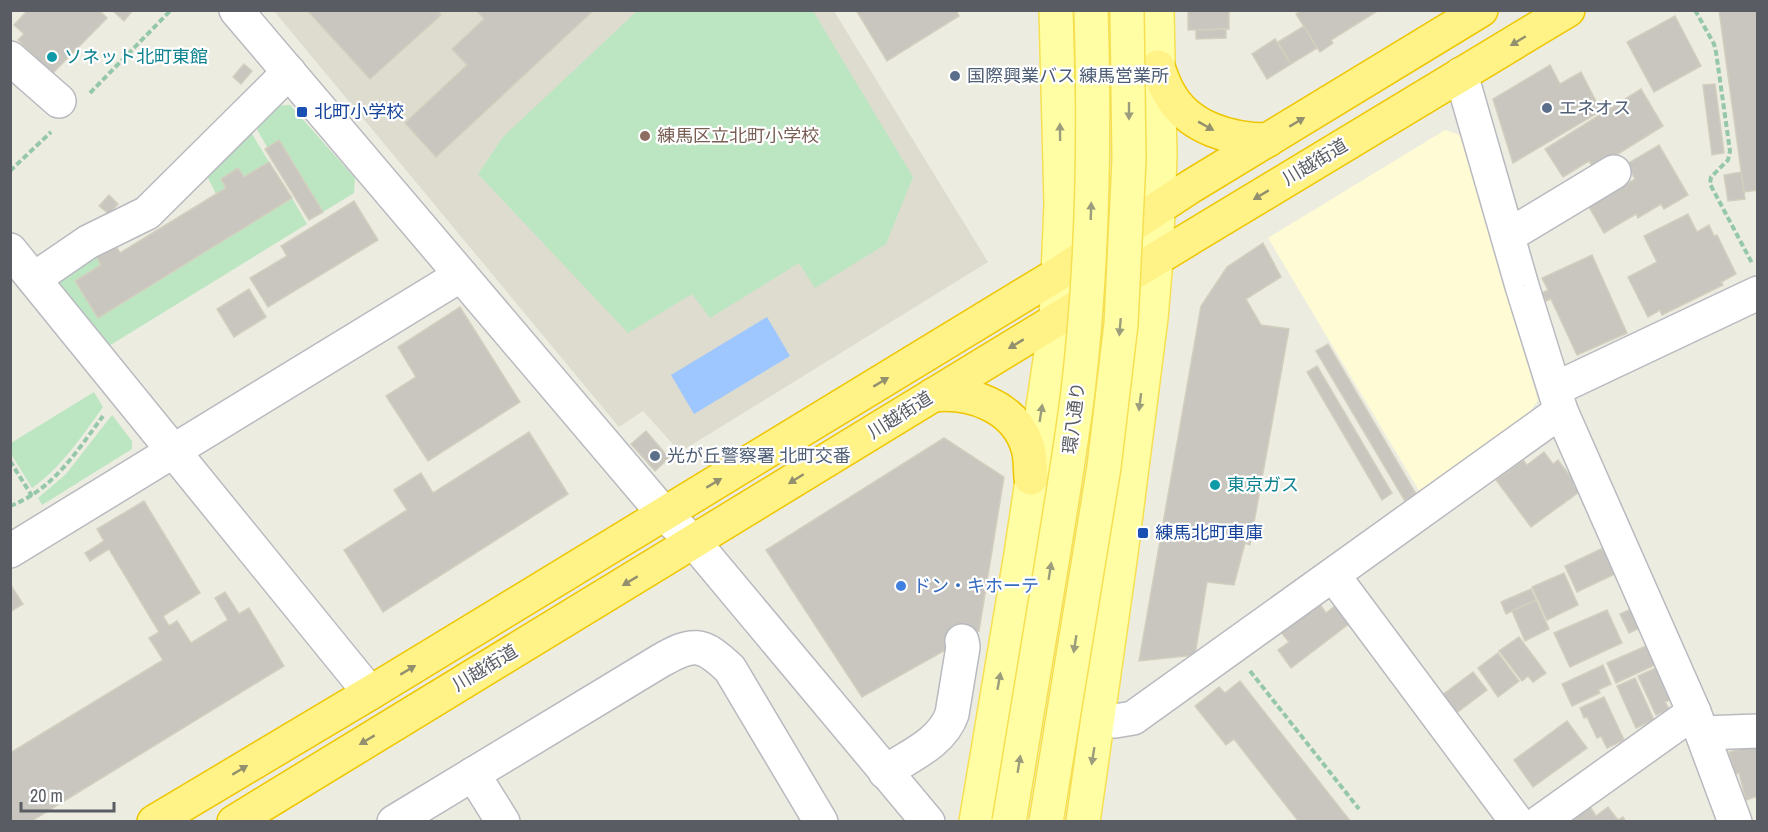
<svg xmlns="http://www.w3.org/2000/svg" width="1768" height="832" font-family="'Archivo Narrow','Noto Sans JP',sans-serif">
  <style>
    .commercial { fill: #fffbd4 }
    .education { fill: #dddccf }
    .green { fill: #bce6c2 }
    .water { fill: #9fc7ff }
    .building { fill: #c8c6be; stroke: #d2cfbf; stroke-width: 1.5 }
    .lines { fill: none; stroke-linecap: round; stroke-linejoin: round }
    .minor-casing { stroke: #b9bac0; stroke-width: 36 }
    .major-casing { stroke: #f6e051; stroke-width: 36 }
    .highway-casing { stroke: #eec600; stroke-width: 36 }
    .path { stroke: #95c7aa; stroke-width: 4; stroke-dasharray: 6 3; stroke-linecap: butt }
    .minor { stroke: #fff; stroke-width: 33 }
    .major { stroke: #fffea4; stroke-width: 33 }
    .highway { stroke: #fff286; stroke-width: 33 }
    .major-bridge-casing { stroke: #f6e051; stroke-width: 36; stroke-linecap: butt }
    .major-bridge { stroke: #fffea4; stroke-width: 33 }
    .oneway { fill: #93906f }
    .oneway2 { fill: #9b9d7c }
    .culture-dot { fill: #0f9aa8; stroke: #fff; stroke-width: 2 }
    .service-dot { fill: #5c6f8a; stroke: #fff; stroke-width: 2 }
    .transit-dot { fill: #1a4fb4; stroke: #fff; stroke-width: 2 }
    .education-dot { fill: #8d6e63; stroke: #fff; stroke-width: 2 }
    .shop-dot { fill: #3f7fe0; stroke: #fff; stroke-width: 2 }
    .labels { text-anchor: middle; stroke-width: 4.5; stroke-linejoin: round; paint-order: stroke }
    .culture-label { font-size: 18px; fill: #0d838f; stroke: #fff; text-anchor: start }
    .service-label { font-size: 18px; fill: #4e5e75; stroke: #fff; text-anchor: start }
    .transit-label { font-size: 18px; fill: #164399; stroke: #fff; text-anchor: start }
    .education-label { font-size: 18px; fill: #785e54; stroke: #fff; text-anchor: start }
    .street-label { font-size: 18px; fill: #595c62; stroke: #fff }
    .shop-label { font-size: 18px; fill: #366cbe; stroke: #fff; text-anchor: start }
  </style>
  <rect width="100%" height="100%" fill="#edece1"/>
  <polygon class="commercial" points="1445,130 1460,135 1538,400 1529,413 1421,494 1268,238"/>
  <polygon class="education" points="274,11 834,11 988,262 680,452 643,411 619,427"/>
  <g class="green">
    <polygon points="813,11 913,177 886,244 815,288 799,263 710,318 692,294 628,333 478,174 503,137 637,11"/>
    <polygon points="290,105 355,178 354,193 323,212 279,140 267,147 254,124 272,106"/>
    <polygon points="249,129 269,162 244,177 238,168 221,179 226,188 216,194 207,176"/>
    <polygon points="292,198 307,224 104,349 57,290 61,270 103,244 101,265 75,281 98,318"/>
    <path d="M94 392 103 407C82 436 62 467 32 488L11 454V443Z"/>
    <polygon points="112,415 132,441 132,449 42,505 38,498 66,474"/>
  </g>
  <polygon class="water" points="767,317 790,356 694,414 671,375"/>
  <g class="building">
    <polygon points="28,10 99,10 107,18 52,74 18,40 24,34 14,25"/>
    <polygon points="112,10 133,10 124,21"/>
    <polygon points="307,10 437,10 441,15 370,79"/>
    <polygon points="476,10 594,10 436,157 405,123 467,65 452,49 484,19"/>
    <polygon points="856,10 956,10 959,16 887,61"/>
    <polygon points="1188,10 1229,10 1229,29 1188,30"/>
    <polygon points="1302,10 1379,10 1331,40 1333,43 1320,52 1296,14"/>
    <polygon points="1719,10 1757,10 1758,190 1744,192"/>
    <polygon points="1675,16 1701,66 1654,92 1627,42"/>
    <polygon points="1304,26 1317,48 1291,64 1278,42"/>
    <polygon points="1226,29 1226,38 1196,39 1196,30"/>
    <polygon points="1275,39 1291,64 1267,79 1252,54"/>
    <polygon points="244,64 252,71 241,84 233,77"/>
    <polygon points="1550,65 1560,84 1581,72 1601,111 1513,163 1493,99"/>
    <polygon points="1715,84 1724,153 1712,155 1703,85"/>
    <polygon points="1641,89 1663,126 1594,169 1589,161 1563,177 1545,149"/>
    <polygon points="279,140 323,212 309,220 265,149"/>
    <polygon points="1659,145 1688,195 1664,209 1661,204 1638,218 1636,214 1604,233 1589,207 1635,179 1627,164"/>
    <polygon points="269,162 292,198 98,318 75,281 101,265 95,254 114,243 120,253 226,188 221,179 238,168 244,177"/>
    <polygon points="1741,172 1745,199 1728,201 1724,175"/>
    <polygon points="109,195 118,204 109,214 99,206"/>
    <polygon points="354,201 378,240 268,307 250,278 287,256 281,246"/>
    <polygon points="1688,214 1697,232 1709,225 1714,236 1717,235 1736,274 1721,282 1723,285 1662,315 1660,310 1648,317 1628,277 1657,262 1644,236"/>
    <polygon points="1263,243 1281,277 1246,299 1261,325 1289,329 1250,545 1245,543 1234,585 1207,582 1195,655 1139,661 1201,306 1227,267"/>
    <polygon points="1592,255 1627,333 1577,355 1551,299 1546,301 1542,293 1548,290 1542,278"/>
    <polygon points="249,289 266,317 234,337 217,309"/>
    <polygon points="460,307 520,402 428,461 386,396 416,377 398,347"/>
    <polygon points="1328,344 1416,494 1405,501 1316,351"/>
    <polygon points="1317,366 1392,493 1382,500 1307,372"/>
    <polygon points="646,431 669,458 655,471 631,444"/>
    <polygon points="529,432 568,494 383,612 344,550 407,510 394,490 421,473 433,493"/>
    <polygon points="944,438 1004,477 979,631 862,697 766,550"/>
    <polygon points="1544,452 1553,464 1558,460 1576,484 1574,485 1579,492 1531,527 1496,480 1523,460 1527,465"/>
    <polygon points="144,501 200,593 163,616 169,626 177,621 191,643 228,620 215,598 225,592 239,614 249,608 284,666 30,822 10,822 10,753 163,660 149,638 159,632 109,549 90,561 85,553 104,541 97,529"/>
    <polygon points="1603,548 1615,574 1577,592 1565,566"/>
    <polygon points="1564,573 1578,605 1547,620 1532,587"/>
    <polygon points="10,584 23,604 10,612"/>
    <polygon points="1531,589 1536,600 1506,614 1501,602"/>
    <polygon points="1536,600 1549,629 1525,641 1512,611"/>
    <polygon points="1318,602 1326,613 1336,605 1350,623 1291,668 1278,650 1289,642 1280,631"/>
    <polygon points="1631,609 1640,628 1629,633 1620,614"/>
    <polygon points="1607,610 1622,643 1570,667 1554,633"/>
    <polygon points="1519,637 1546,673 1533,682 1528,676 1522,681 1499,651"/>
    <polygon points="1646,646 1655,665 1616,683 1607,663"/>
    <polygon points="1498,653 1519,681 1498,697 1478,668"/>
    <polygon points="1603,665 1611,684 1598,690 1600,693 1572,706 1562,684"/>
    <polygon points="1660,666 1674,698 1665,702 1669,709 1656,715 1638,676"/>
    <polygon points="1473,672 1487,690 1455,714 1441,696"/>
    <polygon points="1635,678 1654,720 1636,728 1617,686"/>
    <polygon points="1240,681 1351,822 1299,822 1234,739 1226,745 1195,706 1219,687 1225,693"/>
    <polygon points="1604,697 1624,740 1607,748 1601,736 1597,738 1587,717 1584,718 1580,708"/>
    <polygon points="1567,721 1587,748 1533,787 1514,760"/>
    <polygon points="1758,744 1758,796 1746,800 1739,773 1735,774 1729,752"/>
    <polygon points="1589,805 1596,816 1608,807 1618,820 1623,817 1626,822 1567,822"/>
  </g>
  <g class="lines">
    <g class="minor-casing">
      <g id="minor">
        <polyline points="236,10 664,514 694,542 928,822"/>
        <polyline points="10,58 59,101"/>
        <polyline points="1461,74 1522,286 1561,411 1694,712 1735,822"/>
        <polyline points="1508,236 1614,172"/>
        <polyline points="10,250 370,693"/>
        <polyline points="34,279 88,242 147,213 289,72"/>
        <polyline points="1555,389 1758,293"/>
        <polyline points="10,551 461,275"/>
        <polyline points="1333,575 1517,822"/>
        <polyline points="1098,718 1115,721 1133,718 1561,411"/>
        <polyline points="1703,733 1758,731"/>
        <path d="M885 772C909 756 942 743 952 714L963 647 962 641"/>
        <polyline points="473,774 503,822"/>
        <path d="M394 822 660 661C693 642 702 642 730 669L821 822"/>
        <polyline points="1540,822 1694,712"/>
      </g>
    </g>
    <g class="major-casing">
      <g id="major">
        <polyline points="976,822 1021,554 1056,320 1061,204 1056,10"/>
        <polyline points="1083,822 1121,553 1151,318 1156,260 1160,156 1157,10"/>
      </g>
    </g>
    <g class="highway-casing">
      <g id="highway">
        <path d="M1158 67C1161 75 1164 85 1169 93 1188 128 1231 140 1268 140"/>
        <path d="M933 395C970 391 1014 406 1027 445 1031 455 1030 467 1031 478"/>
        <polyline points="154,822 370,693 1058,274 1190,187 1481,10"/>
        <polyline points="234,822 1192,237 1568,10"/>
      </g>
    </g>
    <g class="path">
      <polyline points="1695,10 1714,44 1716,52 1730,151 1728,160 1711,177 1710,184 1752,263"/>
      <polyline points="90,93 171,10"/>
      <polyline points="10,171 51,132"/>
      <polyline points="10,461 32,496"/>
      <path d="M10 506C53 490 77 451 103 416"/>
      <polyline points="1250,671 1359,809"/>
    </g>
    <use href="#minor" class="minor"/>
    <use href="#major" class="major"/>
    <use href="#highway" class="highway"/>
    <g class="major-bridge-casing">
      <g id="major-bridge">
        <path d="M1009 822C1024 735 1038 648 1052 562 1061 505 1071 448 1078 391 1093 265 1095 137 1091 10"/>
        <polyline points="1046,822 1104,467 1121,324 1129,160 1127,10"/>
      </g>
    </g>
    <use href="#major-bridge" class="major-bridge"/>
  </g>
  <defs><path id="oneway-solid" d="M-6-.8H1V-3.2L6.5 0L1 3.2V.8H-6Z" transform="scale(1.5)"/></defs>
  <g class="oneway">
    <use href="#oneway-solid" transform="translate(1518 41) rotate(149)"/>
    <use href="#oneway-solid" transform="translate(1297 122) rotate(-31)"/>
    <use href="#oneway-solid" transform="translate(1206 126) rotate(29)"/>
    <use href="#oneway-solid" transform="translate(1261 195) rotate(149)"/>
    <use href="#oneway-solid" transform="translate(1016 344) rotate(149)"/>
    <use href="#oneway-solid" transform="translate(881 382) rotate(-31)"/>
    <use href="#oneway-solid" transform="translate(796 479) rotate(148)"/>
    <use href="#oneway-solid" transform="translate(714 483) rotate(-31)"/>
    <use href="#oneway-solid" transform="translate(630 581) rotate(149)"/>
    <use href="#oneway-solid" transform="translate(408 670) rotate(-31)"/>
    <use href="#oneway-solid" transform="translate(367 740) rotate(149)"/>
    <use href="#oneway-solid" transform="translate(240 770) rotate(-31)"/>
  </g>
  <g class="oneway2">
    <use href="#oneway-solid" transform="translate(1129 111) rotate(90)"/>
    <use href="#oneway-solid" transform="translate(1060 132) rotate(-91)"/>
    <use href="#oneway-solid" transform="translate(1091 211) rotate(-88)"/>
    <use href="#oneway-solid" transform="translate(1120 327) rotate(95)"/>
    <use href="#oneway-solid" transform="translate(1140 402) rotate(97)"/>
    <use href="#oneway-solid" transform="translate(1041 413) rotate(-81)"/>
    <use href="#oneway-solid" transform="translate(1050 571) rotate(-81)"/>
    <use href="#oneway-solid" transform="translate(1075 644) rotate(99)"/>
    <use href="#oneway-solid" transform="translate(999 681) rotate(-80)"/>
    <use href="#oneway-solid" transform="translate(1093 756) rotate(99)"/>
    <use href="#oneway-solid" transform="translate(1019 764) rotate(-81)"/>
  </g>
  <g class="culture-dot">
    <circle cx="52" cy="57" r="6"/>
    <circle cx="1215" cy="485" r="6"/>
  </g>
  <g class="service-dot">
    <circle cx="955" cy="76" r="6"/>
    <circle cx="1547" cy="108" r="6"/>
    <circle cx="655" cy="456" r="6"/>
  </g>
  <g class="transit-dot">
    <rect x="296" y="106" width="12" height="12" rx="3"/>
    <rect x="1137" y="527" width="12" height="12" rx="3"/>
  </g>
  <circle class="education-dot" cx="645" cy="136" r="6"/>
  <circle class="shop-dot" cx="901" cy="586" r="6"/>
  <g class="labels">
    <g class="culture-label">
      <text x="64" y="63">ソネット北町東館</text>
      <text x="1227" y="491">東京ガス</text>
    </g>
    <g class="service-label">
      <text x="967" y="82">国際興業バス 練馬営業所</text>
      <text x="1559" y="114">エネオス</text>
      <text x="667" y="462">光が丘警察署 北町交番</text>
    </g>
    <g class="transit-label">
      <text x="314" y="118">北町小学校</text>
      <text x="1155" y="539">練馬北町車庫</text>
    </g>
    <g class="education-label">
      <text x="657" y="142">練馬区立北町小学校</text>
    </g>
    <g class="street-label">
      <text transform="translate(1315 162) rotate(-31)" y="6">川越街道</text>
      <text transform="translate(900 415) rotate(-32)" y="6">川越街道</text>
      <text transform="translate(1074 418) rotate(-83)" y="6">環八通り</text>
      <text transform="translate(485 668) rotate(-31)" y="6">川越街道</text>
    </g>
    <g class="shop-label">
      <text x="913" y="592">ドン・キホーテ</text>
    </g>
  </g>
  <rect width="1768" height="832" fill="none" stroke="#595c62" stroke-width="24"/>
  <path d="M21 802v9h93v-9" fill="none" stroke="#595c62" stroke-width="3"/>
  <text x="30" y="802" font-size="18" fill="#595c62" stroke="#ffffff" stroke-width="4.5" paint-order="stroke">20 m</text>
</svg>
